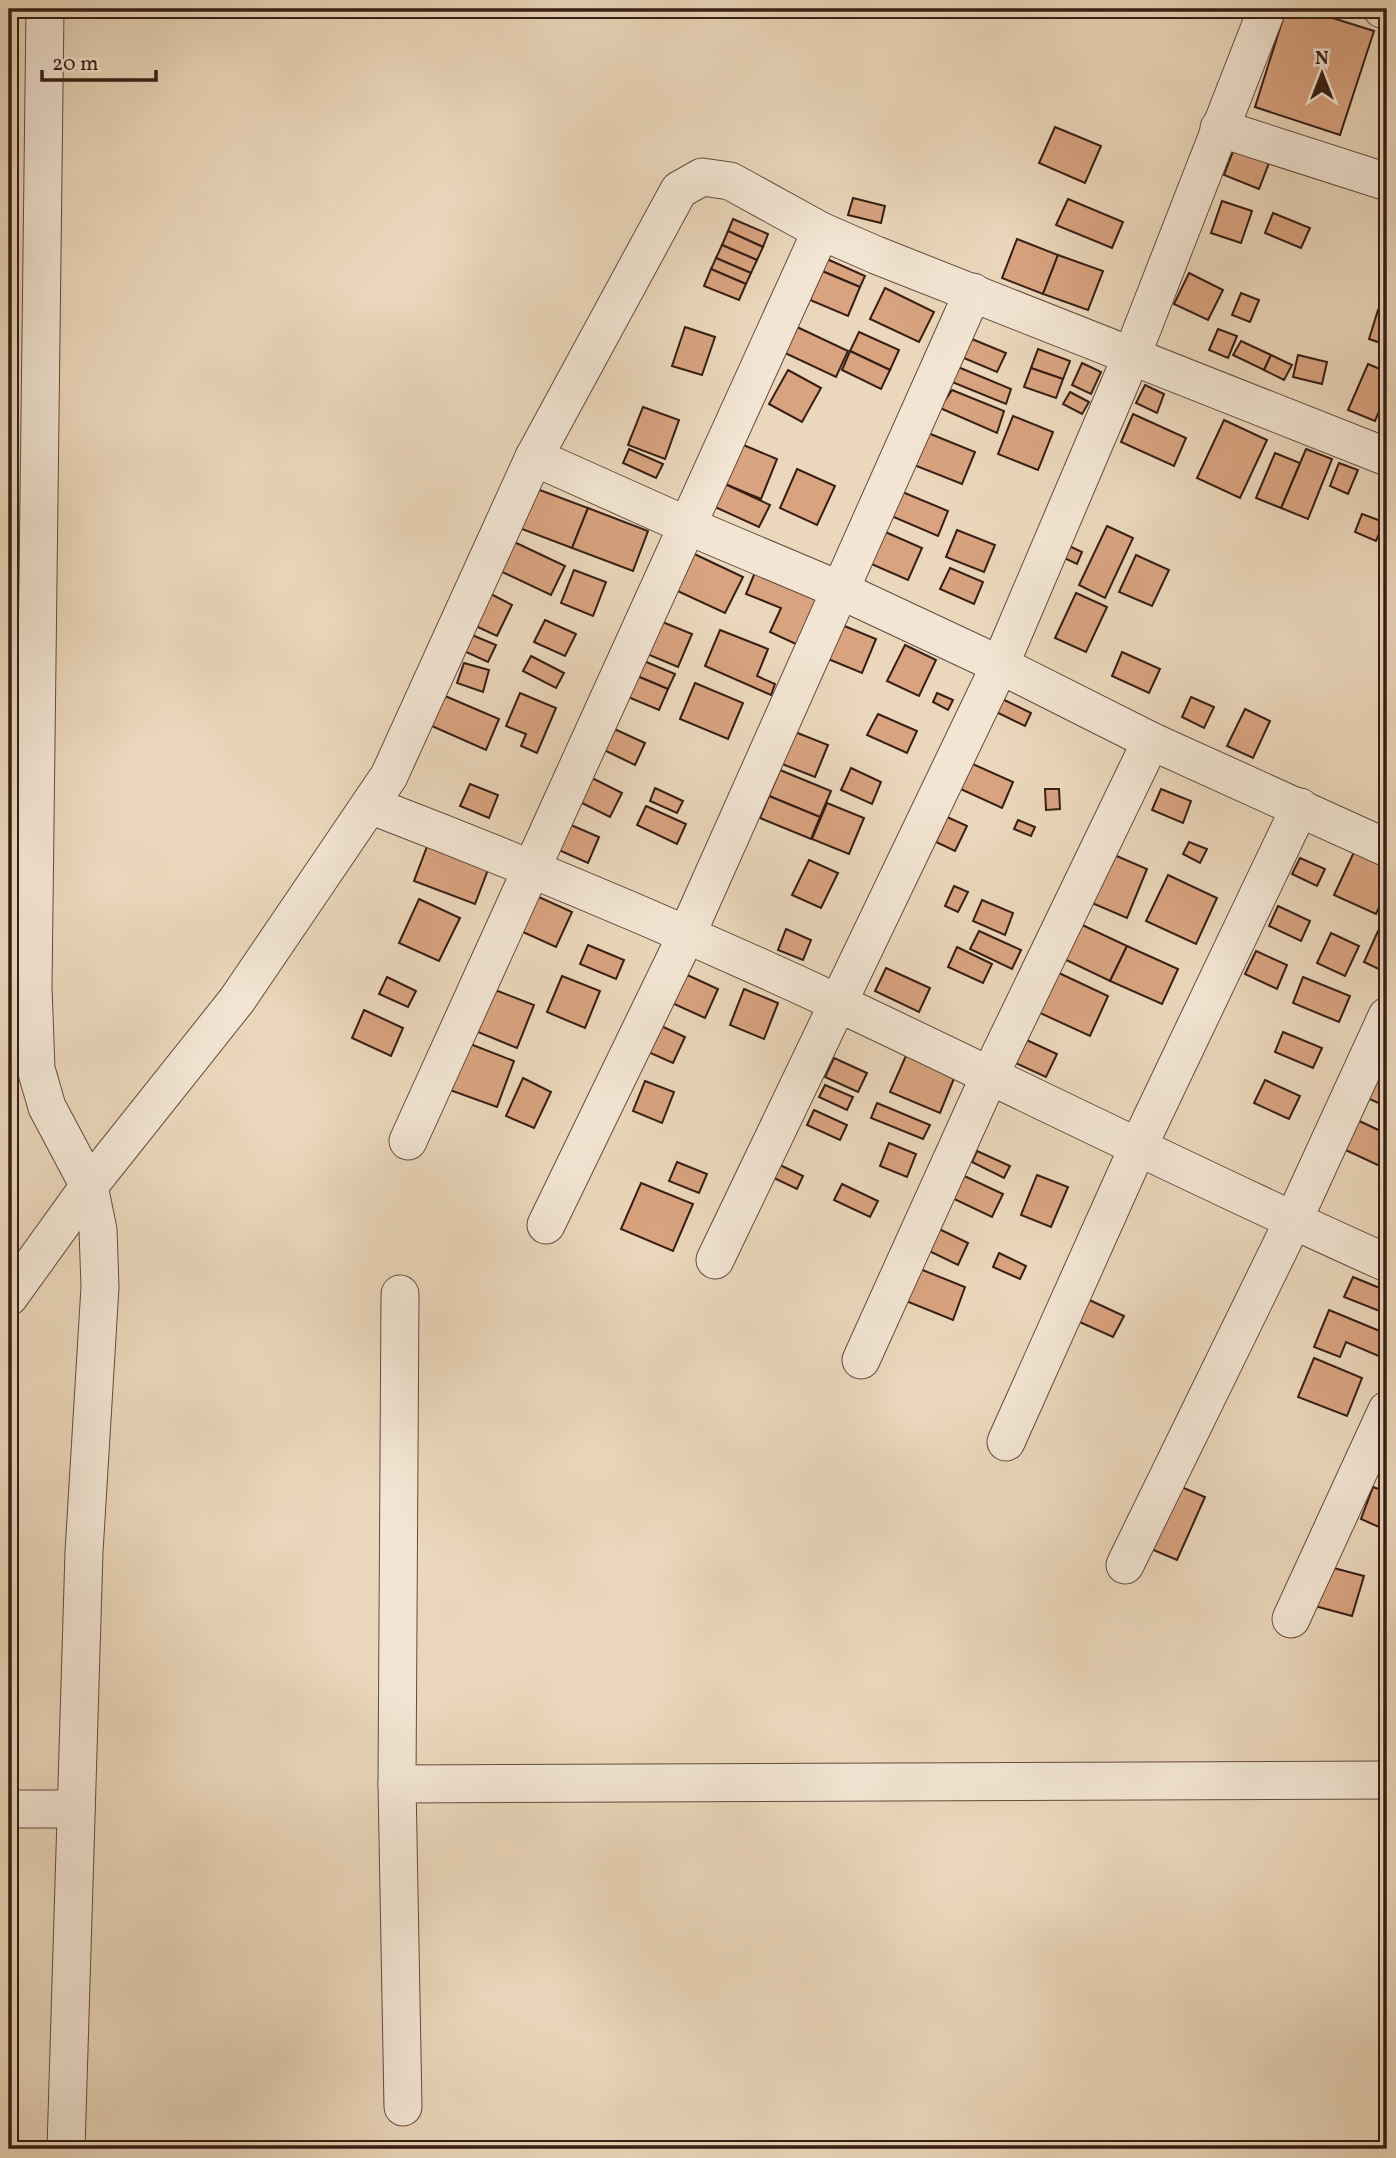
<svg xmlns="http://www.w3.org/2000/svg" width="1396" height="2158" font-family="Vollkorn,serif">
  <style>
    .building { fill: #d9a380; stroke: #371e15; stroke-width: 2 }
    .lines { fill: none; stroke-linecap: round; stroke-linejoin: round }
    .minor-casing { stroke: #644c3e; stroke-width: 39 }
    .minor { stroke: #f2e5d3; stroke-width: 37 }
  </style>
  <rect width="100%" height="100%" fill="#ebd7bb"/>
  <filter id="stains"><feTurbulence type="fractalNoise" baseFrequency=".00286" numOctaves="4"/><feColorMatrix values="0 0 0 0 .2 0 0 0 0 .09 0 0 0 0 .02 0 0 0 .5 -.17"/></filter>
  <radialGradient id="worn" r=".72"><stop offset=".6" stop-color="#630" stop-opacity="0"/><stop offset="1" stop-color="#630" stop-opacity=".3"/></radialGradient>
  <g class="building">
    <polygon points="1286,9 1304,9 1374,31 1340,135 1255,107"/>
    <polygon points="1055,127 1101,146 1085,183 1039,163"/>
    <polygon points="1234,149 1269,163 1259,189 1224,175"/>
    <polygon points="853,198 885,206 881,223 848,215"/>
    <polygon points="1068,199 1123,222 1112,248 1056,225"/>
    <polygon points="1222,201 1252,211 1241,243 1211,233"/>
    <polygon points="1273,213 1310,228 1301,248 1265,233"/>
    <polygon points="733,219 768,234 763,247 728,231"/>
    <polygon points="728,231 763,247 757,260 722,245"/>
    <polygon points="1017,239 1058,255 1043,294 1002,278"/>
    <polygon points="722,245 757,260 751,273 716,258"/>
    <polygon points="1058,255 1103,271 1088,310 1043,294"/>
    <polygon points="716,258 751,273 746,284 711,269"/>
    <polygon points="827,259 865,276 860,287 822,271"/>
    <polygon points="711,269 746,284 739,300 704,286"/>
    <polygon points="822,271 860,287 848,316 810,300"/>
    <polygon points="1189,273 1223,290 1208,320 1174,304"/>
    <polygon points="885,288 934,312 919,342 870,319"/>
    <polygon points="1241,293 1259,300 1250,322 1232,315"/>
    <polygon points="1378,310 1387,313 1387,345 1369,339"/>
    <polygon points="685,327 715,337 702,375 672,366"/>
    <polygon points="797,327 848,351 836,377 785,353"/>
    <polygon points="1218,329 1237,336 1228,358 1209,350"/>
    <polygon points="859,332 899,350 890,370 850,351"/>
    <polygon points="967,337 1006,353 997,372 959,356"/>
    <polygon points="1241,341 1271,355 1264,370 1233,355"/>
    <polygon points="1038,349 1070,361 1063,379 1031,368"/>
    <polygon points="850,351 890,370 881,389 842,370"/>
    <polygon points="1271,355 1292,365 1284,380 1264,370"/>
    <polygon points="1298,355 1327,362 1322,384 1293,377"/>
    <polygon points="1082,363 1101,372 1091,394 1072,385"/>
    <polygon points="1368,364 1387,372 1387,392 1375,421 1348,410"/>
    <polygon points="958,367 1011,389 1006,404 952,382"/>
    <polygon points="1031,368 1063,379 1056,398 1024,387"/>
    <polygon points="788,370 821,388 802,422 769,404"/>
    <polygon points="1145,385 1164,394 1157,413 1136,403"/>
    <polygon points="952,390 1004,411 997,433 940,408"/>
    <polygon points="1070,392 1089,402 1082,414 1063,404"/>
    <polygon points="643,407 679,420 665,459 628,445"/>
    <polygon points="1133,414 1186,438 1174,466 1121,442"/>
    <polygon points="1013,416 1053,432 1038,470 998,454"/>
    <polygon points="1224,420 1267,440 1240,498 1197,478"/>
    <polygon points="928,433 975,452 962,484 914,465"/>
    <polygon points="741,444 777,459 761,499 725,484"/>
    <polygon points="629,449 663,464 656,478 623,463"/>
    <polygon points="1306,449 1332,459 1308,519 1281,508"/>
    <polygon points="1275,453 1300,463 1281,508 1256,498"/>
    <polygon points="1339,463 1358,470 1348,494 1330,486"/>
    <polygon points="797,469 835,486 817,525 780,508"/>
    <polygon points="725,484 770,505 759,527 715,507"/>
    <polygon points="529,486 588,508 572,548 514,526"/>
    <polygon points="900,491 948,511 938,536 889,515"/>
    <polygon points="588,508 648,531 633,571 572,548"/>
    <polygon points="1362,514 1384,522 1376,541 1355,532"/>
    <polygon points="1107,526 1133,538 1105,598 1079,585"/>
    <polygon points="957,530 995,545 984,572 946,557"/>
    <polygon points="883,531 922,548 908,580 869,563"/>
    <polygon points="510,540 565,566 551,595 496,569"/>
    <polygon points="1067,545 1082,552 1077,564 1062,557"/>
    <polygon points="688,551 743,577 725,613 671,588"/>
    <polygon points="1136,555 1169,570 1152,606 1119,592"/>
    <polygon points="950,568 983,582 974,604 940,589"/>
    <polygon points="574,570 606,582 593,616 561,603"/>
    <polygon points="756,570 822,597 798,645 770,632 781,608 746,594"/>
    <polygon points="485,591 512,605 497,636 469,623"/>
    <polygon points="1076,593 1107,607 1086,652 1055,638"/>
    <polygon points="545,620 576,634 565,656 534,642"/>
    <polygon points="660,621 692,634 678,667 647,654"/>
    <polygon points="842,625 876,639 862,673 828,659"/>
    <polygon points="720,630 768,649 757,676 775,684 771,695 705,666"/>
    <polygon points="472,635 496,645 488,662 464,651"/>
    <polygon points="905,645 936,660 919,696 887,681"/>
    <polygon points="1122,652 1160,669 1149,693 1112,676"/>
    <polygon points="531,656 564,673 556,688 523,671"/>
    <polygon points="644,661 675,674 668,689 637,676"/>
    <polygon points="464,663 489,670 483,692 457,683"/>
    <polygon points="637,676 668,689 659,710 628,697"/>
    <polygon points="695,683 743,703 728,739 680,719"/>
    <polygon points="438,693 499,719 486,750 425,723"/>
    <polygon points="520,693 556,708 537,753 521,746 526,734 506,726"/>
    <polygon points="937,693 953,700 948,710 933,702"/>
    <polygon points="998,697 1031,713 1025,726 992,710"/>
    <polygon points="1191,697 1214,707 1204,728 1182,717"/>
    <polygon points="1245,709 1270,721 1253,758 1227,746"/>
    <polygon points="878,714 917,731 907,753 867,735"/>
    <polygon points="610,727 645,743 635,765 600,748"/>
    <polygon points="795,732 828,745 815,777 782,764"/>
    <polygon points="966,761 1013,782 1002,808 954,786"/>
    <polygon points="851,768 881,782 872,804 841,790"/>
    <polygon points="780,770 831,791 820,817 769,796"/>
    <polygon points="590,777 622,793 610,817 578,801"/>
    <polygon points="470,784 498,795 489,818 460,806"/>
    <polygon points="655,788 683,801 677,813 650,801"/>
    <polygon points="1045,789 1059,789 1060,809 1046,810"/>
    <polygon points="1161,789 1191,801 1183,823 1152,810"/>
    <polygon points="769,796 820,817 811,839 760,818"/>
    <polygon points="827,803 864,818 849,854 812,839"/>
    <polygon points="646,806 686,824 677,844 637,825"/>
    <polygon points="947,817 967,826 955,851 936,842"/>
    <polygon points="1018,820 1035,827 1031,836 1014,829"/>
    <polygon points="564,822 599,837 588,863 552,847"/>
    <polygon points="431,836 492,859 475,904 414,881"/>
    <polygon points="1189,842 1207,849 1200,863 1183,854"/>
    <polygon points="1105,851 1147,869 1127,918 1085,900"/>
    <polygon points="1354,852 1387,867 1387,890 1376,914 1334,895"/>
    <polygon points="1300,858 1325,869 1317,886 1292,874"/>
    <polygon points="809,860 838,873 821,908 792,895"/>
    <polygon points="1168,875 1217,898 1196,944 1146,921"/>
    <polygon points="954,886 968,892 958,912 945,906"/>
    <polygon points="530,893 572,912 556,947 514,928"/>
    <polygon points="419,899 460,918 439,961 399,943"/>
    <polygon points="982,900 1013,913 1005,935 973,921"/>
    <polygon points="1278,906 1310,921 1301,941 1269,926"/>
    <polygon points="1078,923 1127,946 1110,981 1062,958"/>
    <polygon points="786,929 811,940 803,960 778,950"/>
    <polygon points="979,931 1021,950 1012,969 970,949"/>
    <polygon points="1378,931 1387,935 1387,973 1364,962"/>
    <polygon points="1331,933 1359,946 1345,976 1317,963"/>
    <polygon points="588,945 624,960 616,979 580,964"/>
    <polygon points="1127,946 1178,969 1162,1004 1110,981"/>
    <polygon points="957,947 992,964 983,983 948,967"/>
    <polygon points="1256,951 1287,965 1277,989 1245,974"/>
    <polygon points="1044,966 1108,996 1090,1036 1025,1006"/>
    <polygon points="886,968 930,988 919,1012 875,991"/>
    <polygon points="685,974 718,989 705,1018 672,1003"/>
    <polygon points="562,976 600,991 585,1028 547,1012"/>
    <polygon points="387,977 416,991 408,1007 379,994"/>
    <polygon points="1303,977 1350,996 1339,1022 1293,1003"/>
    <polygon points="490,988 534,1005 517,1048 473,1030"/>
    <polygon points="744,989 778,1003 764,1039 730,1025"/>
    <polygon points="364,1010 403,1028 391,1056 352,1038"/>
    <polygon points="659,1025 685,1037 673,1063 646,1051"/>
    <polygon points="1283,1032 1322,1048 1313,1068 1275,1052"/>
    <polygon points="1020,1037 1057,1054 1046,1077 1009,1060"/>
    <polygon points="465,1042 514,1061 497,1107 447,1089"/>
    <polygon points="908,1051 957,1071 940,1113 890,1092"/>
    <polygon points="834,1058 867,1073 858,1092 825,1077"/>
    <polygon points="1379,1061 1387,1065 1387,1107 1363,1096"/>
    <polygon points="523,1078 551,1092 534,1128 506,1116"/>
    <polygon points="1265,1080 1300,1096 1289,1119 1254,1103"/>
    <polygon points="645,1081 674,1092 662,1123 633,1111"/>
    <polygon points="825,1085 853,1097 847,1110 819,1097"/>
    <polygon points="877,1103 930,1125 923,1139 871,1118"/>
    <polygon points="814,1110 847,1125 840,1140 807,1125"/>
    <polygon points="1353,1118 1387,1134 1387,1157 1382,1167 1339,1147"/>
    <polygon points="889,1143 916,1154 907,1177 880,1166"/>
    <polygon points="977,1151 1010,1166 1004,1178 972,1162"/>
    <polygon points="677,1162 707,1174 699,1193 669,1181"/>
    <polygon points="780,1165 803,1176 797,1189 774,1178"/>
    <polygon points="960,1174 1003,1194 992,1217 950,1197"/>
    <polygon points="1037,1175 1068,1187 1051,1227 1021,1215"/>
    <polygon points="641,1183 693,1204 673,1251 621,1229"/>
    <polygon points="842,1184 878,1201 870,1217 834,1200"/>
    <polygon points="933,1226 968,1243 958,1265 923,1248"/>
    <polygon points="999,1253 1026,1266 1020,1279 993,1267"/>
    <polygon points="915,1267 965,1287 953,1320 901,1299"/>
    <polygon points="1353,1277 1387,1291 1387,1300 1382,1312 1344,1297"/>
    <polygon points="1085,1298 1124,1316 1113,1337 1075,1320"/>
    <polygon points="1329,1310 1387,1334 1387,1341 1381,1357 1346,1342 1340,1357 1314,1347"/>
    <polygon points="1314,1358 1362,1378 1347,1416 1298,1397"/>
    <polygon points="1179,1486 1205,1497 1177,1560 1151,1549"/>
    <polygon points="1373,1487 1387,1492 1387,1508 1379,1527 1361,1519"/>
    <polygon points="1326,1566 1364,1576 1352,1616 1315,1606"/>
  </g>
  <g class="lines">
    <g class="minor-casing">
      <g id="minor">
        <polyline points="45,9 33,987 36,1069 47,1107 89,1186 98,1230 100,1287 84,1552 66,2149"/>
        <polyline points="1382,9 1387,11"/>
        <polyline points="1219,128 1387,182"/>
        <polyline points="534,457 688,526 842,591 1000,665 1151,741 1387,848"/>
        <path d="M370 805C529 866 686 932 840 1004 1022 1090 1203 1181 1387 1263"/>
        <polyline points="408,1141 821,231"/>
        <polyline points="546,1225 686,936 973,292"/>
        <polyline points="715,1260 1000,665 1132,355 1267,9"/>
        <polyline points="400,1294 397,1784 403,2107"/>
        <polyline points="9,1297 89,1186 237,1000 389,776 534,457 679,190 702,177 730,181 821,231 876,255 1387,457"/>
        <polyline points="861,1360 989,1077 1151,741"/>
        <polyline points="1006,1442 1138,1147 1300,807"/>
        <polyline points="1125,1565 1293,1221 1387,1016"/>
        <polyline points="1291,1619 1387,1410"/>
        <polyline points="397,1784 1387,1780"/>
        <polyline points="9,1809 76,1809"/>
      </g>
    </g>
    <use href="#minor" class="minor"/>
  </g>
  <rect width="1396" height="2158" fill="none" stroke="#ebd7bb" stroke-width="35"/>
  <rect x="10" y="10" width="1375" height="2137" fill="none" stroke="#371e15" stroke-width="3.5"/>
  <rect x="18" y="18" width="1361" height="2123" fill="none" stroke="#371e15" stroke-width="2"/>
  <g transform="translate(1322 74)" stroke="#f2e5d3" stroke-width="5" paint-order="stroke">
  <path d="M0-5L12 26L0 18L-12 26Z" fill="#371e15"/>
  <text y="-10" font-size="19" font-weight="bold" text-anchor="middle" fill="#371e15">N</text>
  </g>
  <path d="M42 70v10h114v-10" fill="none" stroke="#371e15" stroke-width="3.5"/>
  <text x="52" y="70" font-size="21" fill="#371e15" stroke="#f2e5d3" stroke-width="5" paint-order="stroke">20 m</text>
  <rect width="100%" height="100%" filter="url(#stains)"/>
  <rect width="100%" height="100%" fill="url(#worn)"/>
</svg>
